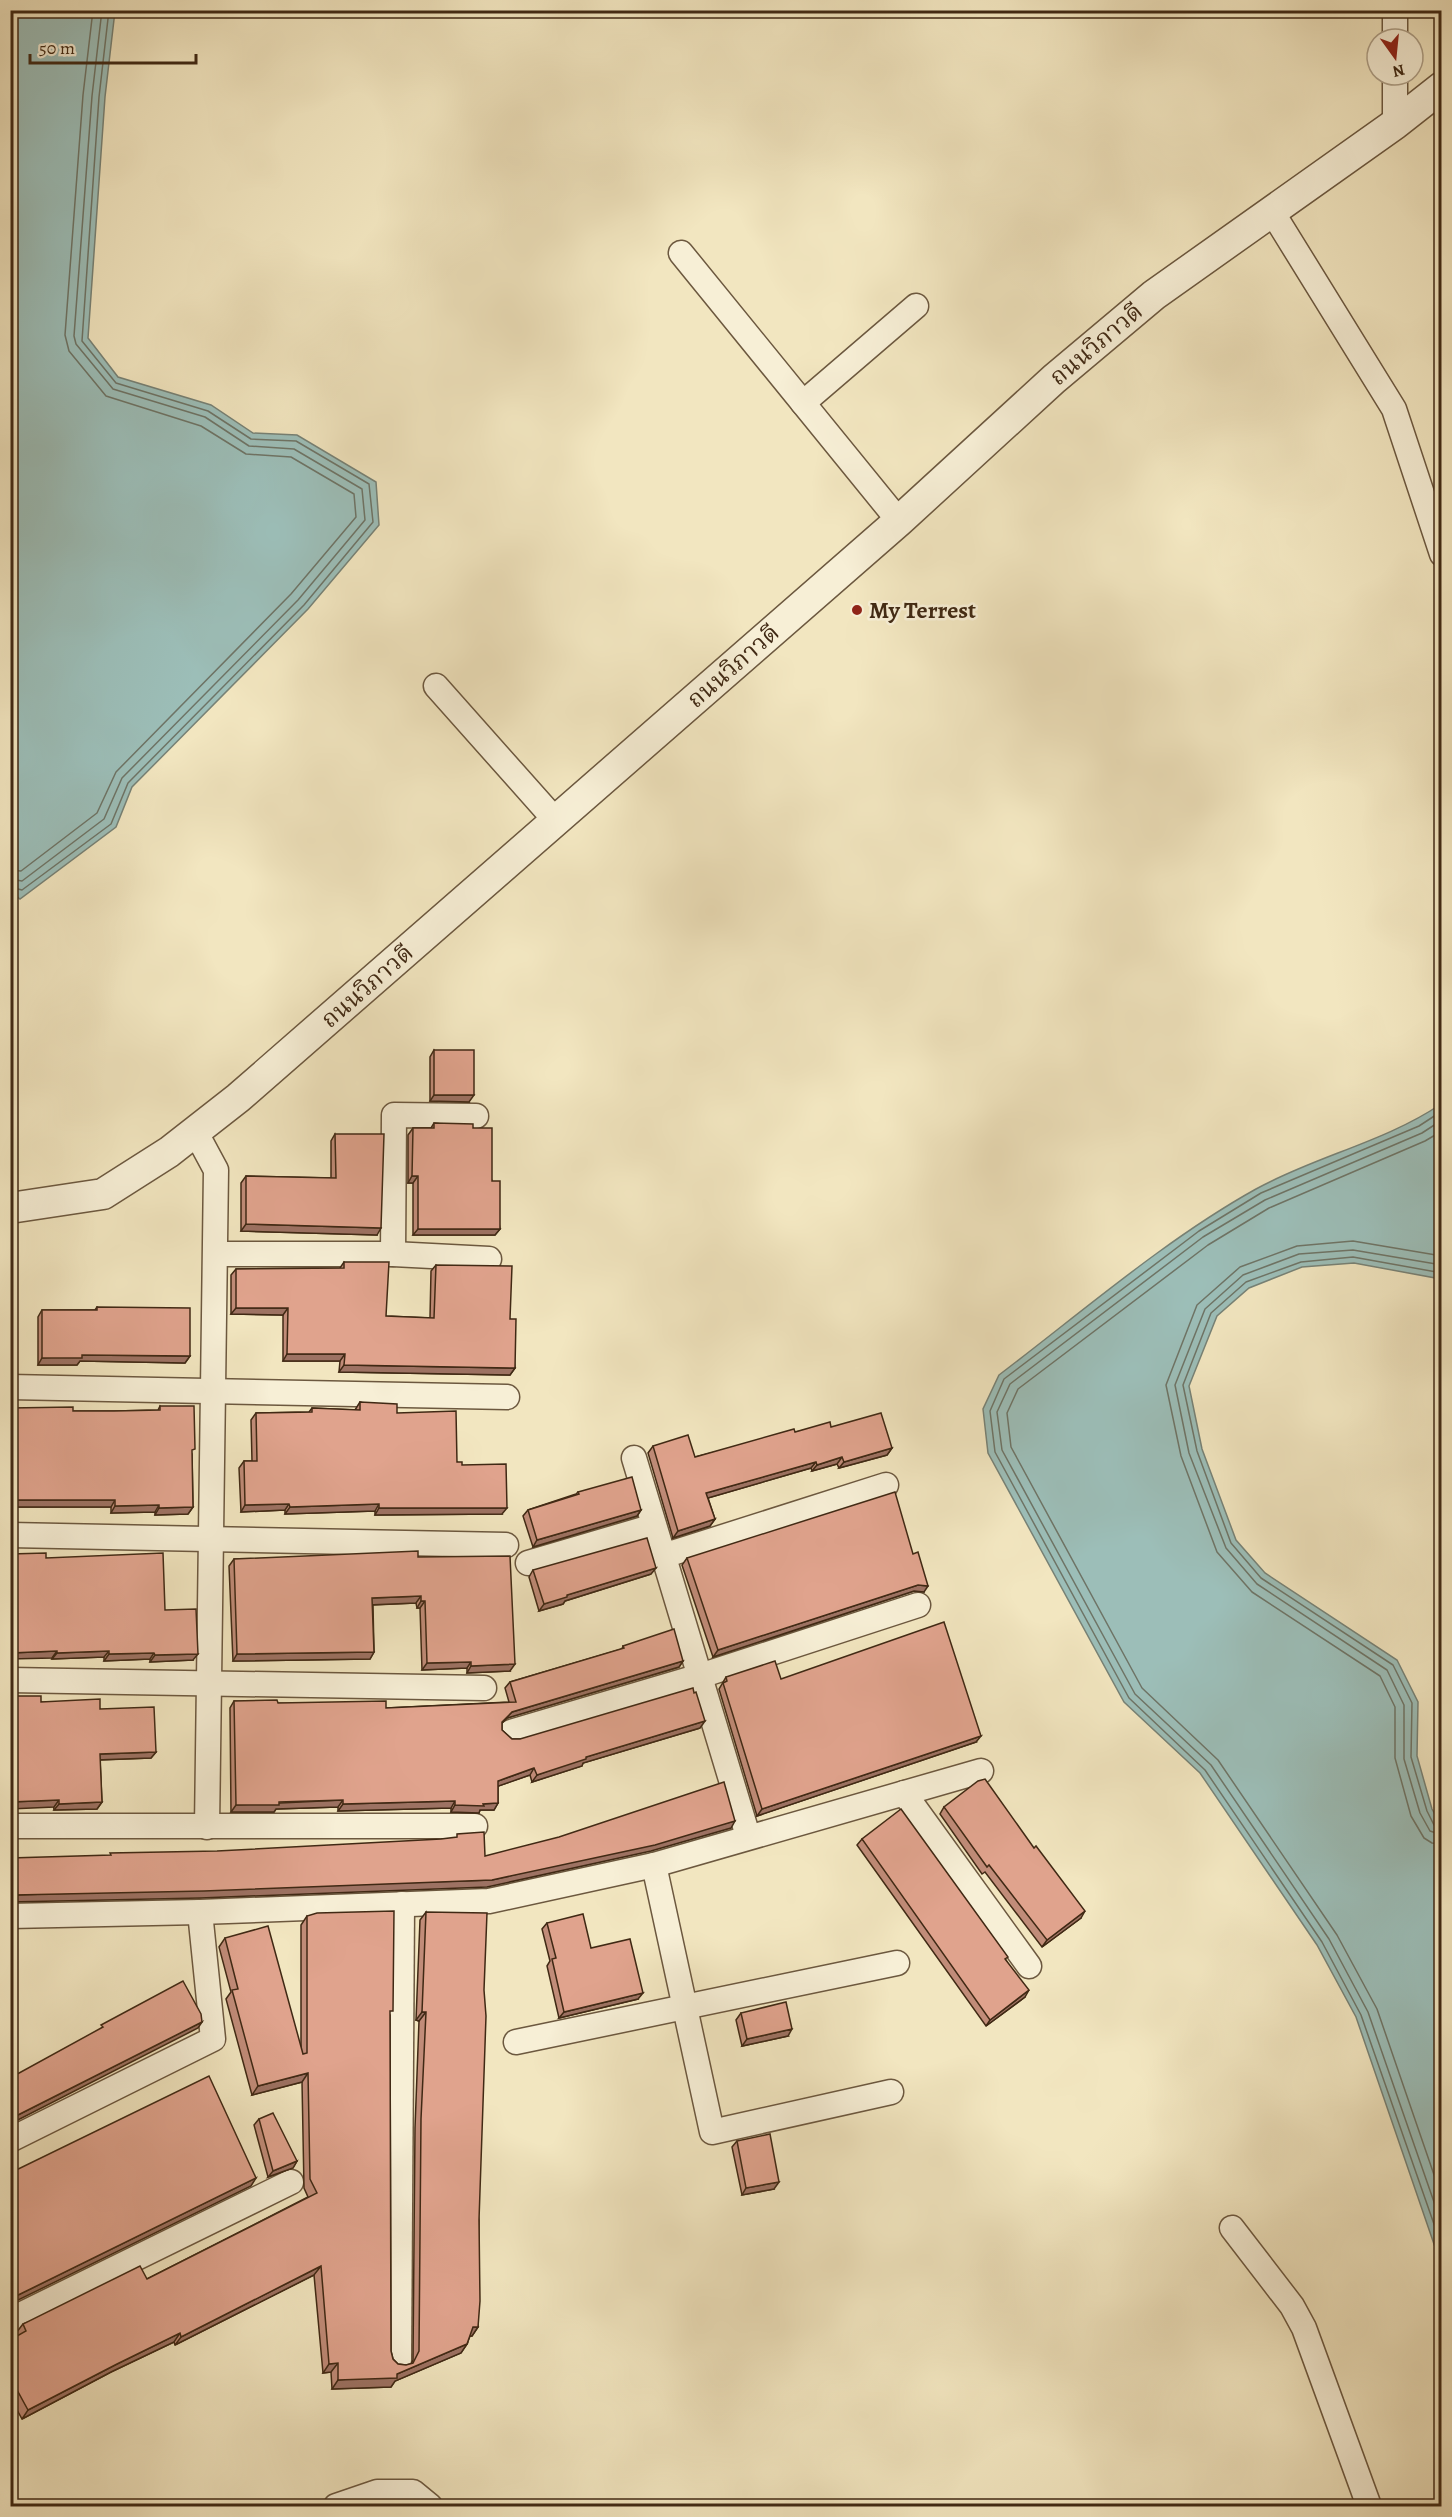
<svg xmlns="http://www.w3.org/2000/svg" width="1452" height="2517" font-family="Alegreya,'Noto Serif Thai',serif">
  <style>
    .water { fill: #9cbeb8; stroke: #778276; stroke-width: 1.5 }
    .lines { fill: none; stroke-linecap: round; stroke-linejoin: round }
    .shore { stroke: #6e7466; stroke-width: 1.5 }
    .minor-casing { stroke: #6c583f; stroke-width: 27 }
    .tertiary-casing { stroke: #6c583f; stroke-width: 33 }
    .minor { stroke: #f7efd6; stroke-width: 24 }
    .tertiary { stroke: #f7efd6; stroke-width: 30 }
    .wall { fill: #c18c79; stroke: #402914; stroke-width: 1.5 }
    .shaded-wall { fill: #9d7263; stroke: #402914; stroke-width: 1.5 }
    .building { fill: #e0a38d; stroke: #402914; stroke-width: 1.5 }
    .poi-dot { fill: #8f2418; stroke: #f7efd6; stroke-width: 2 }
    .labels { text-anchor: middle; stroke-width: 5; stroke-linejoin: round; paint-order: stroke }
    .street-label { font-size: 24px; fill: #402914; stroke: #f7efd6 }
    .poi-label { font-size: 24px; font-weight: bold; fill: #402914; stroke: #f7efd6; text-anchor: start }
  </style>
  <rect width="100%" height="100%" fill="#f2e6c0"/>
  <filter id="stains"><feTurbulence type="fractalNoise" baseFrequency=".00333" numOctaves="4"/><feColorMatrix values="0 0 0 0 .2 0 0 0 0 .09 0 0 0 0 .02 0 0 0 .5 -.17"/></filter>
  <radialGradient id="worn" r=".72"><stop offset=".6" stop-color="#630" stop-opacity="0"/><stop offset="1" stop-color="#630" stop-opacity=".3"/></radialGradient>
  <g class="water">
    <polygon points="11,10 115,11 105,97 88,338 118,377 211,405 253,433 297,435 376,482 379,525 308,609 132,787 116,827 20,899 10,891"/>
    <path d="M1441 1104V1279L1354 1263 1302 1267 1249 1288 1217 1316 1189 1386 1202 1449 1236 1540 1265 1573 1397 1660 1418 1702 1417 1756 1432 1809 1442 1827 1441 2259 1435 2247 1356 2017 1317 1945 1200 1773 1124 1702 988 1453 983 1409 999 1375C1082 1312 1166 1239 1256 1189 1316 1156 1385 1142 1441 1104Z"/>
  </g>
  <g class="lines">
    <g class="shore">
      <polyline points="10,870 21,871 97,813 116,772 291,594 356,517 354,494 291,457 246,454 201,426 106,396 69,351 65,335 83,95 93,10"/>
      <polyline points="10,879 22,881 104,819 122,778 298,600 365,520 362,489 294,449 249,446 205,417 113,389 76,344 74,336 92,96 102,10"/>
      <polyline points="10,887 22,890 111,824 128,783 304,605 373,522 369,484 296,441 251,439 208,411 116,383 82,341 99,97 109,10"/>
      <polyline points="1442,1111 1419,1126 1261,1193 1199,1231 1004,1379 990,1411 995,1452 1129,1698 1205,1770 1322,1942 1361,2015 1442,2247"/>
      <polyline points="1442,1120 1422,1133 1265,1200 1203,1237 1010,1384 997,1412 1002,1450 1135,1694 1211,1765 1329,1939 1368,2012 1442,2225"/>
      <polyline points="1442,1131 1425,1141 1269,1208 1208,1245 1018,1389 1007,1413 1011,1447 1142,1688 1218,1760 1337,1935 1377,2009 1442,2198"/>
      <polyline points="1442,1256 1353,1241 1297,1246 1240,1267 1197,1305 1166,1385 1181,1456 1217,1552 1252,1592 1380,1676 1395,1707 1395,1758 1411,1816 1424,1838 1432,1843 1442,1844"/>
      <polyline points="1442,1265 1353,1250 1299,1254 1243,1275 1205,1309 1175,1385 1189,1453 1226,1548 1257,1584 1387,1670 1404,1705 1404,1759 1420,1813 1430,1831 1442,1835"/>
      <polyline points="1442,1273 1353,1257 1301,1262 1246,1282 1211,1313 1183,1385 1197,1451 1231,1543 1261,1578 1393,1665 1412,1703 1411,1757 1427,1811 1434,1825 1442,1828"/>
    </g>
    <g class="minor-casing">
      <g id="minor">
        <polyline points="1395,39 1395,10"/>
        <polyline points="1395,124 1395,75"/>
        <polyline points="1271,210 1394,409 1442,554"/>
        <polyline points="681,253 899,521"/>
        <polyline points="803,403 916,306"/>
        <polyline points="436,686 556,821"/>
        <polyline points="195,1131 216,1170 207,1827"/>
        <polyline points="216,1254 393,1254 489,1259"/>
        <polyline points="393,1254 394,1115 476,1116"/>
        <polyline points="10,1387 507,1397"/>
        <polyline points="634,1458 748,1836"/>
        <polyline points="10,1535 506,1545"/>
        <polyline points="663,1556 886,1485"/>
        <polyline points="528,1563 654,1526"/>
        <polyline points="10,1680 484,1688"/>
        <polyline points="511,1732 700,1676 918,1605"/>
        <polyline points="904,1793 1029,1966"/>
        <polyline points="10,1826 475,1826"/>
        <polyline points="654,1865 712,2132 891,2092"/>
        <polyline points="10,1916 200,1912 489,1901 654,1865 981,1771"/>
        <polyline points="516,2042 897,1963"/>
        <polyline points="10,2140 213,2039 200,1912"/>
        <polyline points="1232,2228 1292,2306 1304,2328 1369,2506"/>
        <polyline points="10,2320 291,2182"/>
        <polyline points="399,2360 402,1904"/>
        <polyline points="336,2506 377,2492 413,2492 430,2506"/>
      </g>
    </g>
    <g class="tertiary-casing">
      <polyline id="tertiary" points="10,1208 103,1194 169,1152 238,1098 899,521 1054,379 1154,295 1395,124 1442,87"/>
    </g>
    <use href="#minor" class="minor"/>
    <use href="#tertiary" class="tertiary"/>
  </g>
  <g class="wall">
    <polygon points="434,1050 469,1102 430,1101 430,1057"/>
    <polygon points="434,1123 473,1128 492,1181 500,1229 495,1235 413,1235 413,1183 408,1183 408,1135 413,1128 431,1128"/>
    <polygon points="335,1134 377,1235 241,1231 241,1183 246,1176 331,1178 331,1141"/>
    <polygon points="344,1262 386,1316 430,1318 431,1271 436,1265 510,1319 515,1368 510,1375 339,1372 340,1361 283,1361 283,1315 231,1314 231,1275 236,1269 340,1268"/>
    <polygon points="97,1307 190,1356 185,1363 80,1361 77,1365 38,1365 38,1317 42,1310 95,1310"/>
    <polygon points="360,1402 397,1413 457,1462 462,1465 502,1514 375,1515 375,1511 285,1514 285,1510 241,1512 239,1468 244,1461 252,1461 251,1420 256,1413 309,1412 312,1408 355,1410"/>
    <polygon points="160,1406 192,1454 193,1507 188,1514 155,1515 155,1512 111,1513 111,1507 10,1507 10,1408 73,1411 114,1411 158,1410"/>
    <polygon points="831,1427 892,1448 887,1455 839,1468 837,1464 812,1471 811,1468 708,1498 715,1519 710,1526 673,1538 648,1453 653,1446 695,1457 795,1432"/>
    <polygon points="578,1492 641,1510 637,1516 533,1547 523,1516 528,1510 576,1494"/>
    <polygon points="913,1554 924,1592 914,1591 713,1657 682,1565 687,1558"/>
    <polygon points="418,1557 510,1671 467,1673 467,1668 422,1670 420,1608 417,1608 416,1603 373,1605 374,1652 370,1659 233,1661 229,1566 234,1559"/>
    <polygon points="46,1558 165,1610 193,1660 150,1662 150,1659 104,1661 104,1657 52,1659"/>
    <polygon points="533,1570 651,1574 565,1601 563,1604 539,1611 529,1577"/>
    <polygon points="623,1646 683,1661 679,1667 507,1718 502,1723 502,1730 512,1739 520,1739 700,1728 583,1763 582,1766 532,1782 530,1775 498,1786 498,1803 494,1810 480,1810 479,1813 451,1812 451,1808 338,1811 338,1807 276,1809 274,1812 231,1812 230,1708 234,1701 386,1708 509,1702 505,1688 510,1682 622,1649"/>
    <polygon points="726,1677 781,1679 976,1742 757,1816 719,1689"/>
    <polygon points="41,1702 100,1709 156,1752 151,1758 100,1760 102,1802 97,1809 54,1810"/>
    <polygon points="944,1807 1081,1918 1042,1947 985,1872 982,1874 940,1814"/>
    <polygon points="862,1839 1006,1960 1025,1997 986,2026 857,1845"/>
    <polygon points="426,1912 479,2220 478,2327 472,2336 470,2336 467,2344 461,2353 395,2381 391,2387 332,2389 331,2372 323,2373 314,2275 175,2345 174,2342 111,2372 22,2419 10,2397 10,2340 18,2336 16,2333 23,2324 147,2279 308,2197 304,2188 302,2082 252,2095 226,1999 231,1992 219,1947 225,1938 301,2048 301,1925 307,1916 390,2015 391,2351 393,2359 398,2364 406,2365 411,2364 413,2360 415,2128 419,2021 416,2020 420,1920"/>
    <polygon points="547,1923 591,1948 638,1999 559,2018 547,1966 550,1961 542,1929"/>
    <polygon points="741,2013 788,2036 742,2046 736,2020"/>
    <polygon points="259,2119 297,2161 293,2168 268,2177 254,2125"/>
    <polygon points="737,2141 774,2189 742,2195 732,2147"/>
  </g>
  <g class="shaded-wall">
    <polygon points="434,1095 474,1095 469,1102 430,1101"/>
    <polygon points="412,1176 418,1176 413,1183 408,1183"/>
    <polygon points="246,1224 381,1228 377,1235 241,1231"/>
    <polygon points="418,1229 500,1229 495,1235 413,1235"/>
    <polygon points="236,1308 288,1308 283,1315 231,1314"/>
    <polygon points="287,1354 345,1354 340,1361 283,1361"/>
    <polygon points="82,1355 190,1356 185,1363 80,1361 77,1365 38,1365 42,1358"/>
    <polygon points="344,1365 515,1368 510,1375 339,1372"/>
    <polygon points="892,1448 887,1455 839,1468 844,1462"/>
    <polygon points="842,1457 837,1464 812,1471 817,1465"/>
    <polygon points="816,1462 811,1468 701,1500 706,1493"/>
    <polygon points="10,1500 115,1500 111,1507 10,1507"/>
    <polygon points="289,1504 285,1510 241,1512 245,1505"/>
    <polygon points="379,1504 375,1511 285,1514 290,1507"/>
    <polygon points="159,1505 155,1512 111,1513 115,1506"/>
    <polygon points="193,1507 188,1514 155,1515 159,1508"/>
    <polygon points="379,1508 507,1508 502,1514 375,1515"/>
    <polygon points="641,1510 637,1516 533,1547 537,1540"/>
    <polygon points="715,1519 710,1526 673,1538 678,1531"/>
    <polygon points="656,1568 651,1574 565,1601 563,1604 539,1611 544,1604 567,1595"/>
    <polygon points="918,1585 928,1586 924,1592 914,1591 713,1657 718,1650"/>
    <polygon points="421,1596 416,1603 368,1605 372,1598"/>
    <polygon points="421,1601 425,1601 420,1608 417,1608"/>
    <polygon points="57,1651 52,1658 10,1659 10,1653"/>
    <polygon points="109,1651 104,1657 52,1659 57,1653"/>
    <polygon points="374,1652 370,1659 233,1661 237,1654"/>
    <polygon points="154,1653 150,1659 104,1661 109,1654"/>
    <polygon points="198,1654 193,1660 150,1662 155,1655"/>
    <polygon points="683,1661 679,1667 507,1718 497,1728 502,1722 512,1712"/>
    <polygon points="471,1662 467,1668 422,1670 427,1663"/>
    <polygon points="515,1664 510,1671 467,1673 471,1666"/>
    <polygon points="705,1721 700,1728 583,1763 582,1766 532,1782 537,1775 586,1757"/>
    <polygon points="981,1736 976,1742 757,1816 762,1809"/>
    <polygon points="156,1752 151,1758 96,1760 100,1754"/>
    <polygon points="534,1768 530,1775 493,1788 498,1781"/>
    <polygon points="59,1800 54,1807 10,1809 10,1802"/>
    <polygon points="343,1800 338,1807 276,1809 274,1812 231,1812 236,1805"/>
    <polygon points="455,1801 451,1808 338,1811 343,1804"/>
    <polygon points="102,1802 97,1809 54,1810 59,1804"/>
    <polygon points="498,1803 494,1810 480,1810 479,1813 451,1812 455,1805"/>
    <polygon points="735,1821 731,1828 651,1851 487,1887 200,1898 10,1902 10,1896 14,1895 492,1880"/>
    <polygon points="1085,1911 1081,1918 1042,1947 1047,1940"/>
    <polygon points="1029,1990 1025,1997 986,2026 990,2020"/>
    <polygon points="643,1993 638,1999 559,2018 564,2012"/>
    <polygon points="422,2012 426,2012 419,2021 416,2020"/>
    <polygon points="202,2022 198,2028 10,2124 10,2119"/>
    <polygon points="792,2029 788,2036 742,2046 747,2039"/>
    <polygon points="308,2073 302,2082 252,2095 258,2086"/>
    <polygon points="297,2161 293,2168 268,2177 273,2171"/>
    <polygon points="256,2178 251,2186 10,2304 10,2299"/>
    <polygon points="779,2182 774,2189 742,2195 746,2188"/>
    <polygon points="321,2266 314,2275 175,2345 181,2337"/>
    <polygon points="473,2327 478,2327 472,2336 467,2336"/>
    <polygon points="180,2333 174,2342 111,2372 22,2419 28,2410 117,2364"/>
    <polygon points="467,2344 461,2353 395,2381 391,2387 332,2389 338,2380 397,2374"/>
    <polygon points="338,2363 331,2372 323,2373 329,2364"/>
  </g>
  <g class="building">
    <rect x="434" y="1050" width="40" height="45"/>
    <polygon points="434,1123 473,1124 473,1128 492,1128 492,1181 500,1181 500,1229 418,1229 418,1176 412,1176 413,1128 434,1128"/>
    <polygon points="335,1134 384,1134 381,1228 246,1224 246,1176 336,1178"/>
    <polygon points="344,1262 389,1262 386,1316 434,1318 436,1265 512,1266 510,1319 516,1319 515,1368 344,1365 345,1354 287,1354 288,1308 236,1308 236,1269 344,1268"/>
    <polygon points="97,1307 190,1308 190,1356 82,1355 82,1358 42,1358 42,1310 97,1310"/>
    <polygon points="360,1402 397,1404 397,1413 456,1411 457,1462 462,1462 462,1465 506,1464 507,1508 379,1508 379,1504 290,1507 289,1504 245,1505 244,1461 257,1461 256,1413 312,1412 312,1408 360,1410"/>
    <polygon points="160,1406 194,1406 195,1449 192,1450 193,1507 159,1508 159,1505 115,1506 115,1500 10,1500 10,1408 73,1407 73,1411 114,1411 160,1410"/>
    <polygon points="881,1413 892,1448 844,1462 842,1457 817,1465 816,1462 706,1493 715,1519 678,1531 653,1446 688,1435 695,1457 794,1429 795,1432 830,1422 831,1427"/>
    <polygon points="632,1477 641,1510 537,1540 528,1510 579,1494 578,1492"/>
    <polygon points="895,1492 913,1554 918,1552 928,1586 918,1585 718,1650 687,1558"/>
    <polygon points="647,1538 656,1568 567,1595 567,1597 544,1604 533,1570"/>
    <polygon points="418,1551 418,1557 510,1556 515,1664 471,1666 471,1662 427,1663 425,1601 421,1601 421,1596 372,1598 374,1652 237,1654 234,1559"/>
    <polygon points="46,1553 46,1558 163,1553 165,1610 196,1609 198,1654 155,1655 154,1653 109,1654 109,1651 57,1653 57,1651 10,1653 10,1554"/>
    <polygon points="944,1622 981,1736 762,1809 723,1683 727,1681 726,1677 775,1661 781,1679"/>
    <polygon points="674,1629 683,1661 512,1712 502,1722 502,1730 512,1739 520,1739 693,1688 694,1693 696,1692 705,1721 586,1757 586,1759 537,1775 534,1768 498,1781 498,1803 483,1804 484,1806 455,1805 455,1801 343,1804 343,1800 279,1802 279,1805 236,1805 234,1701 277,1700 278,1703 386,1701 386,1708 516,1702 510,1682 624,1648 623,1646"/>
    <polygon points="10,1696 41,1696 41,1702 100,1699 100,1709 154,1707 156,1752 100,1754 102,1802 59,1804 59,1800 10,1802"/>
    <polygon points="985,1779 1034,1848 1036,1846 1085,1911 1047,1940 989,1865 987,1867 944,1807 978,1781"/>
    <polygon points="724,1782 735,1821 655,1845 492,1880 204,1891 14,1895 10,1896 10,1858 111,1855 110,1853 217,1851 441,1839 457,1837 457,1834 484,1832 485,1856 559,1837"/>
    <polygon points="901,1809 1008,1957 1005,1959 1029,1990 990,2020 862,1839"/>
    <polygon points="394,1911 393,2011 390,2011 391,2351 393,2359 398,2364 406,2365 413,2363 419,2351 421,2119 426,2012 422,2012 426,1912 487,1913 484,1990 486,2016 479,2220 480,2301 478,2327 473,2327 467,2344 397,2374 397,2378 338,2380 338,2363 329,2364 321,2266 181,2337 180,2333 117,2364 28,2410 10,2377 10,2340 26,2331 23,2324 140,2266 147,2279 317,2193 310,2179 308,2073 258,2086 232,1990 238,1989 225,1938 268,1926 303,2054 307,2053 307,1916 317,1913"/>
    <polygon points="583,1914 591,1948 630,1939 643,1993 564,2012 552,1959 556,1958 547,1923"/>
    <polygon points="183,1981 201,2014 202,2022 10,2119 10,2078 103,2027 101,2025"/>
    <polygon points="786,2002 792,2029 747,2039 741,2013"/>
    <polygon points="209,2076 256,2178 10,2299 10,2173"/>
    <polygon points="273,2113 297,2161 273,2171 259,2119"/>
    <polygon points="770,2134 779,2182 746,2188 737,2141"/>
  </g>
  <circle class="poi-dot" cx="857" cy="610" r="6"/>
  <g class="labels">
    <g class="street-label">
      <text transform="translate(1096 344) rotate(-40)" y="8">ถนนวิภาวดี</text>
      <text transform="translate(733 666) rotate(-41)" y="8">ถนนวิภาวดี</text>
      <text transform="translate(367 986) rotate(-41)" y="8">ถนนวิภาวดี</text>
    </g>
    <g class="poi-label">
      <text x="869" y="618">My Terrest</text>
    </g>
  </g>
  <rect width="1452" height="2517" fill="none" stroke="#f2e6c0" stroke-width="36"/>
  <rect x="12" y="12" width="1428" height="2493" fill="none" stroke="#402914" stroke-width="3"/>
  <rect x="18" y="18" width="1416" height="2481" fill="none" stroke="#402914" stroke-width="1.5"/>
  <g transform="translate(1395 57) rotate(165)"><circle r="28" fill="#f7efd6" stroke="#aea088" stroke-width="1.5"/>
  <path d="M0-4.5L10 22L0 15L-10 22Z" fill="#8f2418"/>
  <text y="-9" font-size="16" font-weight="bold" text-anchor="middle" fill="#402914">N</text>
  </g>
  <path d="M30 54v9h166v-9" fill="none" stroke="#402914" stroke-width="3"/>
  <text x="39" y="54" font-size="18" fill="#402914" stroke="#f7efd6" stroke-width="4.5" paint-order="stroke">50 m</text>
  <rect width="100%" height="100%" filter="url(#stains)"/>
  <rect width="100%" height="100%" fill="url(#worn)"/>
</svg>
